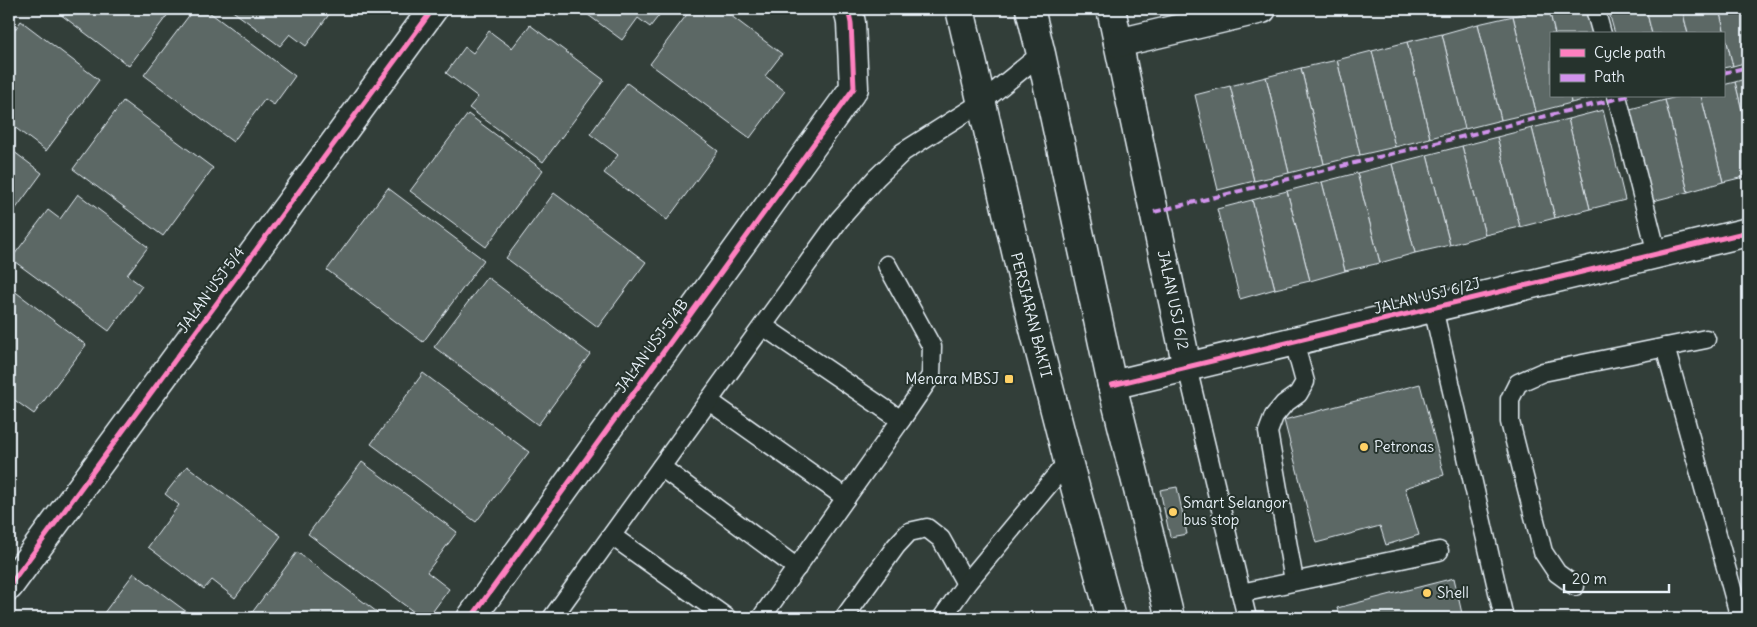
<svg xmlns="http://www.w3.org/2000/svg" width="1757" height="627" font-family="Delius,sans-serif">
  <style>
    .building { fill: #5c6865; stroke: #e8f1f8 }
    .lines { fill: none; stroke-linecap: round; stroke-linejoin: round }
    .service-casing { stroke: #e8f1f8; stroke-width: 21 }
    .minor-casing { stroke: #e8f1f8; stroke-width: 31 }
    .tertiary-casing { stroke: #e8f1f8; stroke-width: 31 }
    .service { stroke: #26332d; stroke-width: 18 }
    .minor { stroke: #26332d; stroke-width: 28 }
    .tertiary { stroke: #26332d; stroke-width: 28 }
    .quiet { stroke: #d193ec; stroke-width: 4; stroke-dasharray: 8 4; stroke-linecap: butt }
    .cycleway-casing { stroke: #26332d; stroke-width: 8 }
    .cycleway { stroke: #ff80c0; stroke-width: 5 }
    .poi-dot { fill: #ffd166; stroke: #26332d; stroke-width: 2 }
    .labels { text-anchor: middle; stroke-width: 4; stroke-linejoin: round; paint-order: stroke }
    .street-label { font-size: 15px; fill: #e8f1f8; stroke: #26332d }
    .poi-label { font-size: 15px; fill: #e8f1f8; stroke: #26332d; text-anchor: start }
  </style>
  <rect width="100%" height="100%" fill="#323e39"/>
  <filter id="ink" filterUnits="userSpaceOnUse"><feTurbulence type="fractalNoise" baseFrequency=".02" numOctaves="2"/><feDisplacementMap in="SourceGraphic" scale="10" xChannelSelector="R" yChannelSelector="G"/><feConvolveMatrix kernelMatrix="1 2 1 2 8 2 1 2 1" color-interpolation-filters="sRGB"/></filter>
  <g filter="url(#ink)">
    <g class="building">
      <polygon points="65,9 172,9 129,66 60,14"/>
      <polygon points="194,9 205,9 295,76 274,105 265,99 233,142 144,75"/>
      <polygon points="230,9 333,9 306,46 290,34 280,46"/>
      <polygon points="580,9 664,9 650,27 638,18 622,40"/>
      <polygon points="691,9 722,9 782,54 765,76 785,91 750,138 650,64"/>
      <polygon points="1544,9 1549,9 1555,34 1551,34 1551,96 1570,96 1571,103 1536,112 1513,16"/>
      <polygon points="1549,9 1586,9 1592,34 1555,34"/>
      <polygon points="1608,9 1646,9 1652,34 1615,34"/>
      <polygon points="1646,9 1682,9 1688,34 1652,34"/>
      <polygon points="1682,9 1719,9 1733,66 1723,68 1723,34 1688,34"/>
      <polygon points="1719,9 1748,9 1748,62 1733,66"/>
      <polygon points="1513,16 1536,112 1501,120 1478,24"/>
      <polygon points="21,21 99,80 46,151 9,123 9,38"/>
      <polygon points="1478,24 1501,120 1465,129 1442,34"/>
      <polygon points="530,25 604,80 543,162 469,108 478,97 446,73 465,47 473,53 489,31 512,48"/>
      <polygon points="1442,34 1465,129 1430,138 1407,42"/>
      <polygon points="1407,42 1430,138 1395,147 1372,51"/>
      <polygon points="1372,51 1395,147 1360,155 1337,60"/>
      <polygon points="1337,60 1360,155 1324,164 1301,68"/>
      <polygon points="1301,68 1324,164 1289,173 1266,77"/>
      <polygon points="1266,77 1289,173 1254,181 1230,86"/>
      <polygon points="1748,78 1748,135 1735,82"/>
      <polygon points="1735,82 1748,135 1748,176 1723,182 1701,96 1723,96 1723,85"/>
      <polygon points="627,83 718,151 667,220 604,173 618,155 590,134"/>
      <polygon points="1230,86 1254,181 1218,190 1195,95"/>
      <polygon points="1570,96 1599,96 1571,103"/>
      <polygon points="1680,96 1701,96 1723,182 1688,192 1665,100"/>
      <polygon points="1665,100 1688,192 1653,201 1630,109"/>
      <polygon points="123,101 213,168 163,236 73,169"/>
      <polygon points="1603,110 1625,200 1590,209 1568,119"/>
      <polygon points="468,114 543,170 486,247 410,191"/>
      <polygon points="1568,119 1590,209 1555,218 1532,128"/>
      <polygon points="1532,128 1555,218 1520,227 1497,137"/>
      <polygon points="1497,137 1520,227 1485,235 1462,146"/>
      <polygon points="1462,146 1485,235 1450,245 1427,155"/>
      <polygon points="9,148 42,173 9,218"/>
      <polygon points="1427,155 1450,245 1415,253 1392,164"/>
      <polygon points="1392,164 1415,253 1380,263 1357,173"/>
      <polygon points="1357,173 1380,263 1345,271 1322,182"/>
      <polygon points="1322,182 1345,271 1310,281 1287,191"/>
      <polygon points="388,188 484,260 423,342 327,270"/>
      <polygon points="1287,191 1310,281 1275,289 1252,200"/>
      <polygon points="554,193 646,262 598,327 506,258"/>
      <polygon points="78,194 148,247 127,275 142,286 109,331 11,259 48,210 60,219"/>
      <polygon points="1252,200 1275,289 1240,299 1217,209"/>
      <polygon points="487,277 590,354 538,425 434,347"/>
      <polygon points="9,287 86,345 34,414 9,396"/>
      <polygon points="423,373 529,452 476,522 371,444"/>
      <polygon points="1420,384 1444,475 1405,488 1419,535 1386,545 1380,526 1316,543 1284,420"/>
      <polygon points="362,462 457,532 427,572 449,589 428,618 422,618 308,534"/>
      <polygon points="187,466 281,536 235,598 212,580 204,589 148,547 179,505 165,494"/>
      <polygon points="1177,487 1187,534 1170,537 1160,490"/>
      <polygon points="297,552 377,612 373,618 248,618"/>
      <polygon points="134,573 195,618 100,618"/>
      <polygon points="1454,578 1463,618 1340,618 1337,608"/>
    </g>
    <g class="lines">
      <g class="service-casing">
        <g id="service">
          <polyline points="1595,9 1602,34"/>
          <polyline points="1617,96 1657,254"/>
          <polyline points="887,265 932,347 931,376 901,420"/>
          <polyline points="1433,308 1504,618"/>
          <polyline points="1665,347 1740,618"/>
          <polyline points="1187,367 1247,618"/>
          <polyline points="709,401 846,498"/>
          <polyline points="661,467 797,568"/>
          <polyline points="612,536 727,618"/>
          <polyline points="1294,581 1268,432 1274,416 1284,404 1298,394 1305,382 1294,342"/>
          <polyline points="1575,586 1557,573 1543,552 1510,422 1510,399 1518,383 1543,372 1706,339"/>
          <polyline points="1241,593 1439,551"/>
          <polyline points="552,618 839,220 876,178 903,152 982,102 1041,54"/>
          <polyline points="761,618 901,420 763,326"/>
          <polyline points="844,618 896,546 909,532 927,528 941,539 966,584"/>
          <polyline points="942,618 966,584 1068,461"/>
        </g>
      </g>
      <g class="minor-casing">
        <g id="minor">
          <polyline points="1111,9 1187,367"/>
          <polyline points="1118,43 1262,9"/>
          <polyline points="1112,385 1748,232"/>
          <polyline points="9,586 433,9"/>
          <polyline points="471,618 854,88 851,23 848,9"/>
        </g>
      </g>
      <g class="tertiary-casing">
        <g id="tertiary">
          <polyline points="960,9 1034,329 1068,461 1111,618"/>
          <polyline points="1030,9 1041,54 1112,385 1170,618"/>
        </g>
      </g>
      <use href="#service" class="service"/>
      <use href="#minor" class="minor"/>
      <use href="#tertiary" class="tertiary"/>
      <g class="quiet">
        <polyline points="1723,73 1748,67"/>
        <polyline points="1154,212 1628,96"/>
      </g>
      <g class="cycleway-casing">
        <g id="cycleway">
          <polyline points="1112,385 1748,232"/>
          <polyline points="9,586 433,9"/>
          <polyline points="471,618 854,88 851,23 848,9"/>
        </g>
      </g>
      <use href="#cycleway" class="cycleway"/>
    </g>
  </g>
  <g class="poi-dot">
    <rect x="1004" y="374" width="10" height="10" rx="2.5"/>
    <circle cx="1364" cy="447" r="5"/>
    <circle cx="1173" cy="512" r="5"/>
    <circle cx="1427" cy="593" r="5"/>
  </g>
  <g class="labels">
    <g class="street-label">
      <text transform="translate(211 290) rotate(-54)" y="5">JALAN USJ 5/4</text>
      <text transform="translate(1427 296) rotate(-14)" y="5">JALAN USJ 6/2J</text>
      <text transform="translate(1173 300) rotate(78)" y="5">JALAN USJ 6/2</text>
      <text transform="translate(1031 315) rotate(76)" y="5">PERSIARAN BAKTI</text>
      <text transform="translate(652 346) rotate(-54)" y="5">JALAN USJ 5/4B</text>
    </g>
    <g class="poi-label">
      <text x="999" y="384" text-anchor="end">Menara MBSJ</text>
      <text x="1374" y="452">Petronas</text>
      <text x="1183" y="508">Smart Selangor<tspan x="1183" dy="17">bus stop</tspan></text>
      <text x="1437" y="598">Shell</text>
    </g>
  </g>
  <rect width="1757" height="627" fill="none" stroke="#26332d" stroke-width="30"/>
  <rect x="15" y="15" width="1727" height="597" fill="none" stroke="#e8f1f8" stroke-width="2" filter="url(#ink)"/>
  <rect x="1550" y="32" width="175" height="65" fill="#26332d" stroke="#747f7e"/>
  <rect x="1560" y="49" width="25" height="8" fill="#ff80c0" stroke="#747f7e"/>
  <text x="1594" y="58" font-size="15" fill="#e8f1f8">Cycle path</text>
  <rect x="1560" y="74" width="25" height="8" fill="#d193ec" stroke="#747f7e"/>
  <text x="1594" y="82" font-size="15" fill="#e8f1f8">Path</text>
  <path d="M1564 584v8h105v-8" fill="none" stroke="#e8f1f8" stroke-width="2.5"/>
  <text x="1572" y="584" font-size="15" fill="#e8f1f8" stroke="#26332d" stroke-width="4" paint-order="stroke">20 m</text>
</svg>
